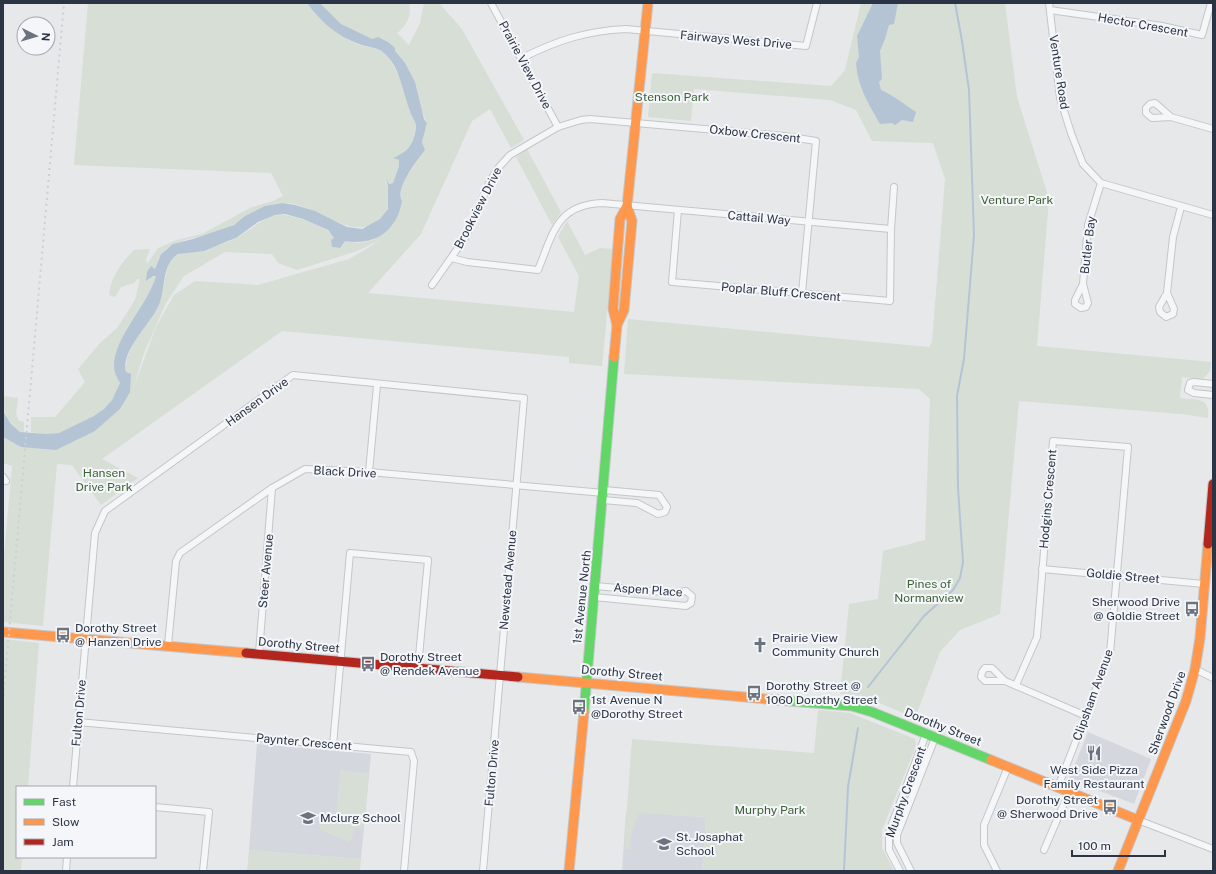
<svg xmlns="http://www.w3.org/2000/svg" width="1216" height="874" font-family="'Public Sans',sans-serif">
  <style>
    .built { fill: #d4d7dd }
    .green { fill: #d6ded6; fill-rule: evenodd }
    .water { fill: #b4c4d5 }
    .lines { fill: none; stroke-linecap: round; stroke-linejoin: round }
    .stream { stroke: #b4c4d5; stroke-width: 2 }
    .street-casing { stroke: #c4c6c8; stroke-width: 8 }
    .fast-casing { stroke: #c4c6c8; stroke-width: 11 }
    .slow-casing { stroke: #c4c6c8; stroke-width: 11 }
    .jam-casing { stroke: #c4c6c8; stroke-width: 11 }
    .street { stroke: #f5f6f7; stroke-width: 6 }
    .fast { stroke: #63d668; stroke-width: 9 }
    .slow { stroke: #ff974d; stroke-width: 9 }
    .jam { stroke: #b3261e; stroke-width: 9 }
    .rail { stroke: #cecfd2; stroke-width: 2; stroke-dasharray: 2 4; stroke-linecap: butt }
    .labels { text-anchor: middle; stroke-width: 4; stroke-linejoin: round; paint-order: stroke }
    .street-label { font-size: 12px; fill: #2b3445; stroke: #f4f6f9 }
    .park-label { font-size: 12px; fill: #3f6138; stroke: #f4f6f9 }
    .poi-label { font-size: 12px; fill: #2b3445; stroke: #f4f6f9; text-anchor: start }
  </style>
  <rect width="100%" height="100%" fill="#e6e8ea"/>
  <g class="built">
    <polygon points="1088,732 1151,759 1134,804 1069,779"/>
    <polygon points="257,744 371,754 361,859 249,850"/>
    <polygon points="626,812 706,817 702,871 622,871"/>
  </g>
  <g class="green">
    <path d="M88 3H307L318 17 349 27 341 24 320 3H409C412 16 407 25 397 33L409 45 420 23 424 3H439L462 29 524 140 511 148 490 109 472 121 421 234 368 293 574 312 579 276 558 237 567 221 585 255 600 248 613 249 602 366 569 363V357L282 331 102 459 138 478 101 505 72 465 57 464 43 626 3 622V568L12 466 3 463V437L21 447 95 431 120 409 127 358 135 340 158 308 169 262C179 248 199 253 213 247 221 244 229 242 236 238 268 220 269 206 309 222 319 226 328 229 334 238L332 247 340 248 345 241 358 243 373 240 393 225 400 198 401 185 425 150 422 142 427 123 399 57C385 39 366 39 345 38 353 43 366 49 376 47L388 56 399 76 416 124 414 137 411 144 403 154 394 158 399 160V166L393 183 389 184 386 180 385 181C390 189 390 202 387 210 385 215 381 218 377 221 349 243 313 200 280 203 257 206 241 223 220 231 204 237 180 238 166 249 159 254 157 262 155 270L147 272V281L153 276H156L152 289 123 337 116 376 120 383C116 392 112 401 105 408 97 417 71 431 59 433 49 435 40 434 31 432V417H55L85 382 78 369 100 343 117 328 135 300 140 279H137L134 283 121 287 115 297 109 295C111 277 121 263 134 250L150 249 146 260 147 264 158 248 177 240 202 234 252 207 273 201 283 196 271 173 74 165ZM381 240 349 259 258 285 195 281 174 295 156 327 132 392 144 353 166 303 184 276 225 252 272 254 278 263 297 270 357 251Z"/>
    <path d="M861 3H1005L1017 97 1049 199 1037 346 1211 362 1210 371 1203 379 1182 377 1180 398C1196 401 1210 395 1208 418L1182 414 1019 401 1000 614 960 630 940 652 915 718 863 696 840 694 849 604 878 599 883 551 925 540 930 399 919 389 624 374 628 319 929 347 932 342 945 179 933 143 872 141 856 110 830 100 694 89 691 121 648 117 652 73 831 86 845 70Z"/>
    <polygon points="527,149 561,212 552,225 516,157"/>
    <path d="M3 396 18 398 16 414 19 421 24 422V432H20C7 420 3 414 3 396Z"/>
    <polygon points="3,639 39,643 28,787 17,787 17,857 22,857 21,871 3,871"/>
    <polygon points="818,710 850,713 915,739 916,746 882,830 882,848 894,871 702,871 706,817 636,813 638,816 632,832 630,849 624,849 632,739 814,753"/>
    <polygon points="340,770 369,773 364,827 355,829 350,842 320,830 320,819 336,818"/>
    <polygon points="249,850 361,859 360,871 247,871"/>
  </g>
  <g class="water">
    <path d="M307 3H320L341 24 372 39 378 37 388 42 395 48V51L405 63 415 82 424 119 427 123 422 142 425 150C417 161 394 189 402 201 397 231 375 246 345 241L340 248 332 247 331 240 334 238 328 230 303 219 285 214 275 215 258 222 236 238 228 241 204 251 178 254C161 264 166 291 158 307 150 324 120 352 126 372L131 374 130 392 120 409 95 431 56 450 21 447 3 437V411L11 424 20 432 46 434 59 433 94 416 104 409 112 400 120 383C117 378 114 372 114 366 114 337 148 305 156 276H153L146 281 147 272 151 266 155 269 161 254 173 244 193 239 234 225 245 216 265 206 282 203 295 205 315 211 347 227 362 229 380 219 388 209V187L386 179 389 184 393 183 399 166V160L393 158C403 154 411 148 414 137 415 134 416 129 416 125 415 120 411 116 410 111 403 93 400 66 384 53 377 46 368 48 359 44 337 36 321 22 307 3Z"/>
    <path d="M873 3H898L894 24 889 25 885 39 880 51 882 79 879 82 881 90C894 96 904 104 916 112L913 122 902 120 895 125 892 123 880 124C868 102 858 88 856 63L859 57 857 36Z"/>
  </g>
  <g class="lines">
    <g class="stream">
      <polyline points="868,687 924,616 953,590 960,578 963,562 958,488 957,396 964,359 974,235 969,90 962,41 955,3"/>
      <polyline points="844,871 848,787 858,728"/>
    </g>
    <g class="street-casing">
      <g id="street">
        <polyline points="491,3 558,127"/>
        <polyline points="1049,3 1060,98 1071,133 1083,164 1101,183 1213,215"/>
        <polyline points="1050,10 1162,26 1202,35 1211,3"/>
        <path d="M522 58C558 40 586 31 626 29L806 46 817 3"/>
        <polyline points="1171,117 1155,103 1150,104 1146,108 1146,113 1152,118 1171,117 1213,129"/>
        <polyline points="678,210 672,282 890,301 891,229 894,187"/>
        <path d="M452 258 467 262 538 270C553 234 556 205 602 203L891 229"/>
        <polyline points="1083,284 1075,300 1075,304 1081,308 1086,307 1088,303 1083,284 1088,225 1101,183"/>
        <polyline points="432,285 465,238 490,181 499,167 510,155 558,127 581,120 590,119 784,136 816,141 802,293"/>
        <polyline points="1167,293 1174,309 1173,314 1166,317 1160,312 1159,307 1167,293 1173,237 1181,207"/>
        <polyline points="1213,384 1194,382 1190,383 1188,390 1194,393 1213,395"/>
        <polyline points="369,472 377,385"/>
        <polyline points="3,477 6,481"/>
        <polyline points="603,500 637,503 658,514 665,512 667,507 659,495 604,490"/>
        <polyline points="1042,569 1204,584"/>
        <polyline points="594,597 686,606 691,603 692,596 686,591 675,593 595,586"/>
        <polyline points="168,645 176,561 180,553 272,488 305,469 369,472 604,493"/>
        <polyline points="259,653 272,488"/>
        <polyline points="1195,669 1213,678"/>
        <polyline points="1005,681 985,681 981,677 982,672 985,668 992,668 1005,681 1086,716"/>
        <polyline points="1016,685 1037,637 1053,441 1128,447 1110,653 1058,787"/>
        <polyline points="78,722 411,752 414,761 404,871"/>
        <polyline points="333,745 350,553 428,560 418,667"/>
        <polyline points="73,787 95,533 105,511 293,375 524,398 483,871"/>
        <polyline points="155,807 209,812 203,871"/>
        <polyline points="1138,820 1213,849"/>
        <polyline points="1044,850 1069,792"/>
        <polyline points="66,871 67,857"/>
        <polyline points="900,871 889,850 889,832 926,734"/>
        <polyline points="911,871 897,843 897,835 935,738"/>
        <polyline points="997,871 984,845 984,825 1008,767"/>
      </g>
    </g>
    <g class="fast-casing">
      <g id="fast">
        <polyline points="777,700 852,706 872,712 991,760"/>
        <polyline points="584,712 614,357"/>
      </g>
    </g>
    <g class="slow-casing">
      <g id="slow">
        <polyline points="617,325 613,309 620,219 627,206 648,3"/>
        <polyline points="614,357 617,325 624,310 632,221 627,206"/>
        <polyline points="3,632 246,653"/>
        <polyline points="518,677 777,700"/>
        <polyline points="991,760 1138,820"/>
        <polyline points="569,871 584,712"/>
        <polyline points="1118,871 1186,701 1195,669 1200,638 1208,544"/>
      </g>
    </g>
    <g class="jam-casing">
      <g id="jam">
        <polyline points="1208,544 1213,484"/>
        <polyline points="246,653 518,677"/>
      </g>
    </g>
    <use href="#street" class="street"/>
    <use href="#fast" class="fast"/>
    <use href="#slow" class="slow"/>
    <use href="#jam" class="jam"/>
    <polyline class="rail" points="3,702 64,3"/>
  </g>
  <defs>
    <g id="bus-bare" transform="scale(1.2)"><path d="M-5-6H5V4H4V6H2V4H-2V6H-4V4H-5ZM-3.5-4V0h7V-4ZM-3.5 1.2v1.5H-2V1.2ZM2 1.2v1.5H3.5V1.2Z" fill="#6c737f" stroke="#f4f6f9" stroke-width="2.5" paint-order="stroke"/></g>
    <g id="church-bare" transform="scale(1.2)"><path d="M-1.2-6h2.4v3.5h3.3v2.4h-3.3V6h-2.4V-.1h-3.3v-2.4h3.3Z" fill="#6c737f" stroke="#f4f6f9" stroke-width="2.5" paint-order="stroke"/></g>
    <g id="restaurant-bare" transform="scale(1.2)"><path d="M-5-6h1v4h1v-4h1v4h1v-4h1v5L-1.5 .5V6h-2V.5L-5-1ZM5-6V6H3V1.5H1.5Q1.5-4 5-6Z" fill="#6c737f" stroke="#f4f6f9" stroke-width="2.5" paint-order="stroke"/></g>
    <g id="school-bare" transform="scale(1.2)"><path d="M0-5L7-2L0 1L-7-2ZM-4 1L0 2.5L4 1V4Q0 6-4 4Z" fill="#6c737f" stroke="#f4f6f9" stroke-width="2.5" paint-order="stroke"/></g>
  </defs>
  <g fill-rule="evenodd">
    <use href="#bus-bare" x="1192" y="609"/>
    <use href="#bus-bare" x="63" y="635"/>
    <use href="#church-bare" x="760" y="645"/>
    <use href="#bus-bare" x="368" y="664"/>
    <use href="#bus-bare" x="754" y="693"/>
    <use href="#bus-bare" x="579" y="707"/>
    <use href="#restaurant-bare" x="1094" y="753"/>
    <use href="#bus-bare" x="1110" y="807"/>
    <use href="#school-bare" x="308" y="818"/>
    <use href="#school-bare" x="664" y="844"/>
  </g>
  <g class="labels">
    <g class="street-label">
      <text transform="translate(1143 25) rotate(10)" y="4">Hector Crescent</text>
      <text transform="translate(736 40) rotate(5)" y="4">Fairways West Drive</text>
      <text transform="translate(525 65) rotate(62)" y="4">Prairie View Drive</text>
      <text transform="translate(1059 72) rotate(81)" y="4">Venture Road</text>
      <text transform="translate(755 134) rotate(6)" y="4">Oxbow Crescent</text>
      <text transform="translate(478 208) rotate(-63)" y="4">Brookview Drive</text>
      <text transform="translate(759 218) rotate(5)" y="4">Cattail Way</text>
      <text transform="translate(1088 245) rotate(-83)" y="4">Butler Bay</text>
      <text transform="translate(781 292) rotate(5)" y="4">Poplar Bluff Crescent</text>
      <text transform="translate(257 402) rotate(-36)" y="4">Hansen Drive</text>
      <text transform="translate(345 472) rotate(3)" y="4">Black Drive</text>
      <text transform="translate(1048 499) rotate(-85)" y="4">Hodgins Crescent</text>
      <text transform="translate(266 571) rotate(-85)" y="4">Steer Avenue</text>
      <text transform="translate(1123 576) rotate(5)" y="4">Goldie Street</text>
      <text transform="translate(508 580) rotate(-85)" y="4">Newstead Avenue</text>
      <text transform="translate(648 590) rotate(4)" y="4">Aspen Place</text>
      <text transform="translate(582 597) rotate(-84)" y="4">1st Avenue North</text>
      <text transform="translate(299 645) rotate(5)" y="4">Dorothy Street</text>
      <text transform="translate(622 673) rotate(5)" y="4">Dorothy Street</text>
      <text transform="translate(1093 695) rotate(-70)" y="4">Clipsham Avenue</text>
      <text transform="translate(79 713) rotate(-85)" y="4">Fulton Drive</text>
      <text transform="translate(1167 713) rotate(-70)" y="4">Sherwood Drive</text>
      <text transform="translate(943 727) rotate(22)" y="4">Dorothy Street</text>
      <text transform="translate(304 742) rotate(5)" y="4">Paynter Crescent</text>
      <text transform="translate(492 773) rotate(-85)" y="4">Fulton Drive</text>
      <text transform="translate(906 792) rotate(-70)" y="4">Murphy Crescent</text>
    </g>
    <g class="park-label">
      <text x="672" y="101">Stenson Park</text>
      <text x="1017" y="204">Venture Park</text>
      <text x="104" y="477">Hansen<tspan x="104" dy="14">Drive Park</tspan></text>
      <text x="929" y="588">Pines of<tspan x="929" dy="14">Normanview</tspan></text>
      <text x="770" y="814">Murphy Park</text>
    </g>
    <g class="poi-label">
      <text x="1180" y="606" text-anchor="end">Sherwood Drive<tspan x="1180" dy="14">@ Goldie Street</tspan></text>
      <text x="75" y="632">Dorothy Street<tspan x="75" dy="14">@ Hanzen Drive</tspan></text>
      <text x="772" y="642">Prairie View<tspan x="772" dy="14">Community Church</tspan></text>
      <text x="380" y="661">Dorothy Street<tspan x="380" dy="14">@ Rendek Avenue</tspan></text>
      <text x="766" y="690">Dorothy Street @<tspan x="766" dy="14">1060 Dorothy Street</tspan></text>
      <text x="591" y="704">1st Avenue N<tspan x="591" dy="14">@Dorothy Street</tspan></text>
      <text x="1094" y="774" text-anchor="middle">West Side Pizza<tspan x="1094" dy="14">Family Restaurant</tspan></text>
      <text x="1098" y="804" text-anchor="end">Dorothy Street<tspan x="1098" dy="14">@ Sherwood Drive</tspan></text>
      <text x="320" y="822">Mclurg School</text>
      <text x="676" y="841">St. Josaphat<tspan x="676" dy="14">School</tspan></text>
    </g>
  </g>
  <rect width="1216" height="874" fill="none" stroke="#2b3445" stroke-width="8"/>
  <rect x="16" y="786" width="140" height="72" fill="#f4f6f9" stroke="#a4a8b1"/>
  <rect x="24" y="799" width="20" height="6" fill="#63d668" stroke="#a4a8b1"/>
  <text x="52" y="806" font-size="12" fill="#2b3445">Fast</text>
  <rect x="24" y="819" width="20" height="6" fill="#ff974d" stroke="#a4a8b1"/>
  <text x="52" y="826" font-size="12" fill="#2b3445">Slow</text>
  <rect x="24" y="839" width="20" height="6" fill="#b3261e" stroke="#a4a8b1"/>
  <text x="52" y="846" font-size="12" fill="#2b3445">Jam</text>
  <g transform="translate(36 36) rotate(95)"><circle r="19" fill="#f4f6f9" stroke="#a4a8b1"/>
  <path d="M0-3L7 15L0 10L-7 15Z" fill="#6c737f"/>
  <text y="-6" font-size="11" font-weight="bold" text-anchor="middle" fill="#2b3445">N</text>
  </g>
  <path d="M1072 850v6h93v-6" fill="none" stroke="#2b3445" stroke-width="2"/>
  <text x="1078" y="850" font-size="12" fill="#2b3445" stroke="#f4f6f9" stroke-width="3" paint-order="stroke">100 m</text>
</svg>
